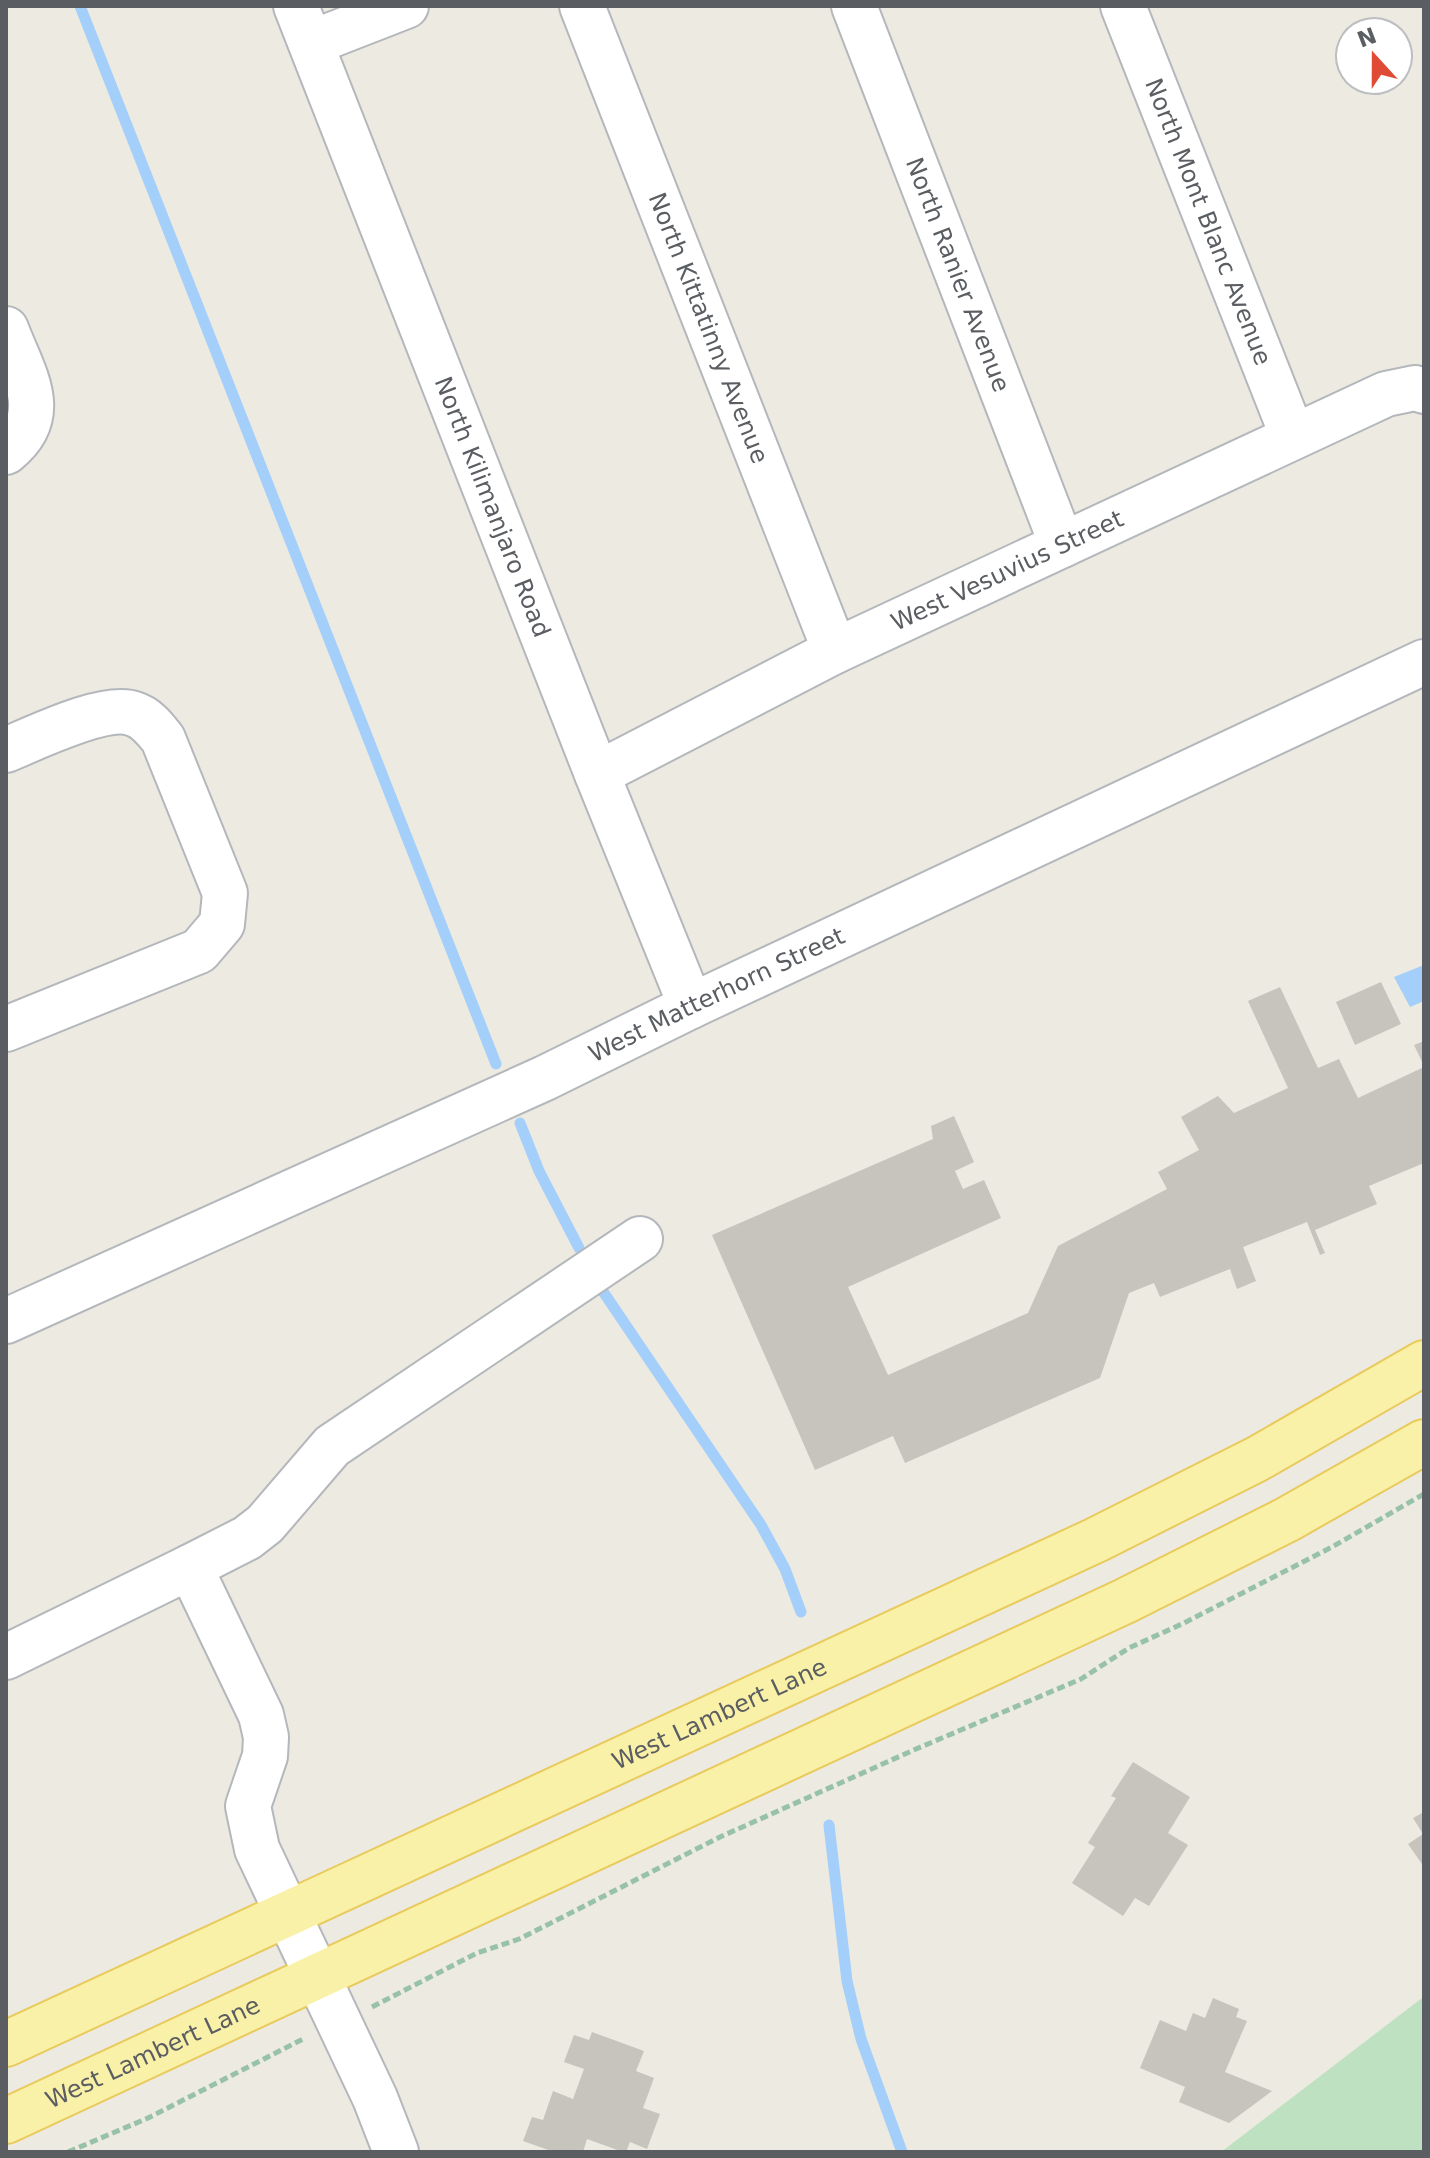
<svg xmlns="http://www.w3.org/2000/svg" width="1430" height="2158" font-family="'DejaVu Sans',sans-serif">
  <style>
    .green { fill: #bee2c1 }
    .water { fill: #a3cffa }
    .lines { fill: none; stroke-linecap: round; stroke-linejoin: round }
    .stream { stroke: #a3cffa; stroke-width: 11 }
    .building { fill: #c7c4be }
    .minor-casing { stroke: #b4b7bb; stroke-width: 48 }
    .major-casing { stroke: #e9ca5d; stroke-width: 48 }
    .path { stroke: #98c2a7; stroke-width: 5; stroke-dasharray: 8 4; stroke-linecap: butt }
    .minor { stroke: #fff; stroke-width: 44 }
    .major { stroke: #faf1a8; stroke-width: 44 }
    .labels { text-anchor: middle; stroke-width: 6; stroke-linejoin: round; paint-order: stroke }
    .street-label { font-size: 24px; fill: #5a5d61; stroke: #fff }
  </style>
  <rect width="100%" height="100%" fill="#eceae1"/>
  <polygon class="green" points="1424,1996 1424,2152 1221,2152 1422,1998"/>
  <polygon class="water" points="1424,965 1424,1001 1410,1007 1394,977"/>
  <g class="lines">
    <g class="stream">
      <polyline points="80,6 496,1064"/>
      <polyline points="520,1123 539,1171 579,1248"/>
      <polyline points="602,1290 761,1525 785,1569 801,1612"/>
      <polyline points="829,1825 847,1981 861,2039 902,2152"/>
    </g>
  </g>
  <g class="building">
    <polygon points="1381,982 1401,1024 1355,1045 1336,1002"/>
    <polygon points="1280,987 1318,1068 1339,1059 1358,1098 1424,1067 1424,1163 1369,1186 1377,1204 1315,1230 1325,1253 1320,1255 1307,1222 1243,1247 1256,1281 1237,1289 1230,1269 1160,1297 1154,1283 1129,1293 1100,1378 905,1463 893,1436 815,1470 712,1235 933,1139 931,1126 954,1116 974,1162 955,1171 963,1189 984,1180 1001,1218 848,1287 888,1375 1028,1313 1058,1246 1167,1189 1158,1172 1199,1150 1181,1117 1218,1096 1234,1113 1288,1088 1248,1001"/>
    <polygon points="1424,1041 1424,1066 1414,1045"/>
    <polygon points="1133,1762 1190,1797 1168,1833 1188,1845 1149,1906 1135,1898 1123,1916 1072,1883 1095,1847 1088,1843 1116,1798 1111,1796"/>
    <polygon points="1424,1812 1424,1867 1408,1844 1423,1834 1413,1818"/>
    <polygon points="1213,1998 1239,2009 1236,2017 1247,2021 1225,2072 1272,2091 1229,2123 1179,2102 1185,2087 1140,2068 1160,2020 1186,2031 1193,2013 1205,2018"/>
    <polygon points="592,2032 644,2051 636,2071 654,2078 643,2108 660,2114 647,2149 630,2142 626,2152 623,2152 587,2139 583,2152 554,2152 523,2141 532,2117 543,2120 553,2091 573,2099 584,2069 564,2062 574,2035 589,2040"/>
  </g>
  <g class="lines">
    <g class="minor-casing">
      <g id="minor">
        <path id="s1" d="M296 6 597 774 691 1006"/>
        <path id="s2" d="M582 6 835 651"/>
        <path id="s3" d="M854 6 1062 545"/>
        <path id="s4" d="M1123 6 1293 437"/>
        <polyline points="311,43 406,6"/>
        <path d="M6 329C23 375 53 414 6 452"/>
        <path d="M6 750C35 738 106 703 134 714 147 718 155 729 163 739L225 893 222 924 199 951 6 1029"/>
        <path id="s5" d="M597 774 835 651 1386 394 1415 388 1424 391"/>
        <path id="s6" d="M6 1321 545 1078 691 1006 1424 662"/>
        <polyline points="190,1567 247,1538 265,1524 332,1446 640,1239"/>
        <polyline points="6,1657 190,1567 261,1715 266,1737 265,1756 248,1806 257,1849 375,2098 396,2152"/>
      </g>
    </g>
    <g class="major-casing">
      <g id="major">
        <path id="s7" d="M6 2044 1096 1540 1257 1459 1424 1363"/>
        <path id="s8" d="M6 2121 1125 1601 1288 1519 1424 1442"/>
      </g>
    </g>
    <g class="path">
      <polyline points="372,2007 477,1953 519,1939 545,1926 720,1837 916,1749 1081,1679 1129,1648 1184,1623 1332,1547 1424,1494"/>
      <polyline points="68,2152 148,2118 305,2038"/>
    </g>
    <use href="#minor" class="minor"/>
    <use href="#major" class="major"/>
  </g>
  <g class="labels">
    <g class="street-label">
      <text dy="8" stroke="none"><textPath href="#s4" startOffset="232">North Mont Blanc Avenue</textPath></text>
      <text dy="8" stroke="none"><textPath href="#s3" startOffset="288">North Ranier Avenue</textPath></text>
      <text dy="8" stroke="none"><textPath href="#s2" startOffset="346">North Kittatinny Avenue</textPath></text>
      <text dy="8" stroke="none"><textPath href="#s1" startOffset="538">North Kilimanjaro Road</textPath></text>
      <text dy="8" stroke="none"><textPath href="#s5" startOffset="458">West Vesuvius Street</textPath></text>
      <text dy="8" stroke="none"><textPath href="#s6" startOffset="782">West Matterhorn Street</textPath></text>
      <text dy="8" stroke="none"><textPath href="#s7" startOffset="786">West Lambert Lane</textPath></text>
      <text dy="8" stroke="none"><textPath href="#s8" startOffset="162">West Lambert Lane</textPath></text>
    </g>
  </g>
  <rect width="1430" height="2158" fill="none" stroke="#5a5d61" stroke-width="16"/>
  <g transform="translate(1374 56) rotate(339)"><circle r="38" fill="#ffffff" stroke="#bdbec0" stroke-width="2"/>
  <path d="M0-6L14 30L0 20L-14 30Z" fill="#df4b34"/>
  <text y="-12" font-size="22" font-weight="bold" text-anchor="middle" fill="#5a5d61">N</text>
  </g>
</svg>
